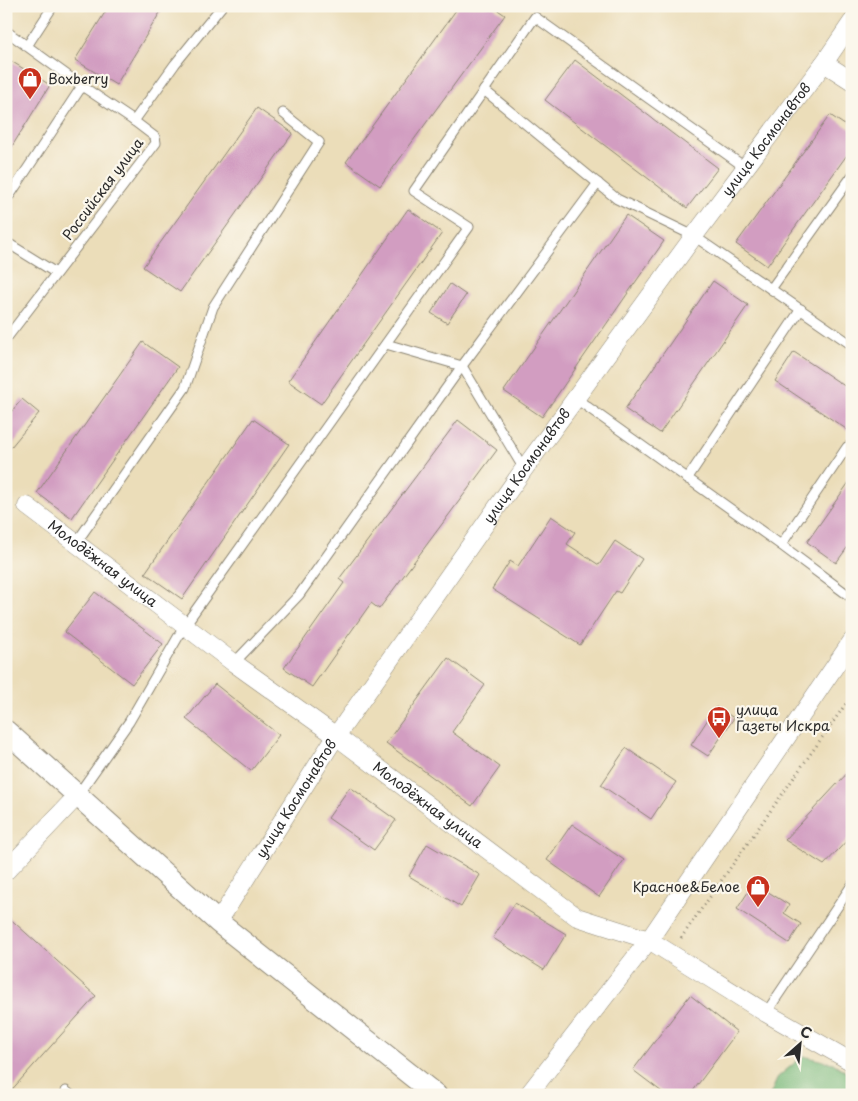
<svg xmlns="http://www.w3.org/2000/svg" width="858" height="1101" font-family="'Playpen Sans',sans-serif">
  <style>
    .forest { fill: #7ab97a; stroke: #527252 }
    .building { fill: #d29dc1 }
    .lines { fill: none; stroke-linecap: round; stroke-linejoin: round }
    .service-casing { stroke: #8b8472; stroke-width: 11 }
    .minor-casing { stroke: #8b8472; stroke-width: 19 }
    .tertiary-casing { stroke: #8b8472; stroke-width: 23 }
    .path { stroke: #8b8472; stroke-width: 3; stroke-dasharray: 1 4; stroke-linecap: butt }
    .service { stroke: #fff; stroke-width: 9 }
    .minor { stroke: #fff; stroke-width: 18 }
    .tertiary { stroke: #fff; stroke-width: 21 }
    .labels { text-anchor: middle; stroke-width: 4.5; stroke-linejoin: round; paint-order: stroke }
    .poi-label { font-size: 14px; fill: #2b2b2b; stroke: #fbf7ec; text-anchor: start }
    .street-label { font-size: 14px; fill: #2b2b2b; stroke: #fbf7ec }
  </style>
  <rect width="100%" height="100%" fill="#fbf7ec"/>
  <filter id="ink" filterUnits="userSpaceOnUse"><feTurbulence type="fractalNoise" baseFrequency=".02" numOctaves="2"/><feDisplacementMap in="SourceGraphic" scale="10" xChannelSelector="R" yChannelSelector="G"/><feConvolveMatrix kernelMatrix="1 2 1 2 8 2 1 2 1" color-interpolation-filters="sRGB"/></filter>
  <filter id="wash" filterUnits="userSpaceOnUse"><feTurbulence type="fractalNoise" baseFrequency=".0096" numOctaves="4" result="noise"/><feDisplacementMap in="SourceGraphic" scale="20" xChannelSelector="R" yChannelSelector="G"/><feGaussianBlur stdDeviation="1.12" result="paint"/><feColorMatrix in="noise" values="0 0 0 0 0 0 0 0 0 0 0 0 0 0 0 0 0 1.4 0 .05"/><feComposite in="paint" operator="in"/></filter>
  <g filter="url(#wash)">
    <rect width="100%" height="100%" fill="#ebddb9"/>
    <polygon class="forest" points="803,1056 833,1063 852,1076 852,1095 770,1095 778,1077"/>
    <g id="blocks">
      <g class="building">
        <polygon points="109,6 164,6 116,85 75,60"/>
        <polygon points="459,6 492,6 505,15 380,186 346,162"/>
        <polygon points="6,58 50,85 6,156"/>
        <polygon points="575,60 718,168 687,208 545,100"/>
        <polygon points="257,108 293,133 180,292 143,267"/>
        <polygon points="830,115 852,130 852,148 767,266 736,244"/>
        <polygon points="408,209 442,233 321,404 288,381"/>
        <polygon points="626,215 664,241 542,417 504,391"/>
        <polygon points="713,281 748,305 660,433 625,409"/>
        <polygon points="450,284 466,295 447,323 431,313"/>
        <polygon points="143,342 178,367 72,518 37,493"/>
        <polygon points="794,352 852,391 852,433 775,381"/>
        <polygon points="22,399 39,413 6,453 6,418"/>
        <polygon points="253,419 289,444 182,599 145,573"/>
        <polygon points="458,420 497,450 379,609 371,603 312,687 284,668 344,583 339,579"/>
        <polygon points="852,478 852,541 836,563 807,542"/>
        <polygon points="551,516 575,532 567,544 599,565 615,541 642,559 620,593 616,591 580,645 492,589 510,561 518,566"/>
        <polygon points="95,592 163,644 132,684 64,632"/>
        <polygon points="448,658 485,685 452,732 500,767 472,806 386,743"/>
        <polygon points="215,684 279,735 251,771 186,719"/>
        <polygon points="716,707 734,718 708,756 691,745"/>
        <polygon points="626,748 676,782 651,819 601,785"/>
        <polygon points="852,768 852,835 824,865 785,840"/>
        <polygon points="350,787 396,820 374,850 328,818"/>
        <polygon points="572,824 624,860 599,897 547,860"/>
        <polygon points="427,844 480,875 461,907 409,876"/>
        <polygon points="754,883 789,905 784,913 801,924 789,943 737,909"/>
        <polygon points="515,903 566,934 544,970 493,938"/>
        <polygon points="6,915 96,996 7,1095 6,1095"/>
        <polygon points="690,995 737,1032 690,1095 666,1095 633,1070"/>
      </g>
    </g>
  </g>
  <g filter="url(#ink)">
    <use href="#blocks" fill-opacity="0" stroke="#8b8472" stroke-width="1"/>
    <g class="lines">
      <g class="service-casing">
        <g id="service">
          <polyline points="6,31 82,86"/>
          <polyline points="27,46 53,6"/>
          <polyline points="484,90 617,199 694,236 852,345"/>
          <polyline points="134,121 175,64 222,6"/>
          <polyline points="6,195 10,195 82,86 134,121 155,137 156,143 6,339"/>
          <polyline points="6,242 56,273"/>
          <polyline points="771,289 852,176"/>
          <polyline points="386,344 462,366 524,469"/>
          <polyline points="575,398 781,545 852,598"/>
          <polyline points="687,479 801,309"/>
          <polyline points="76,543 185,388 213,307 319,142 283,113"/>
          <polyline points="781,545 847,447"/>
          <polyline points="234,663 299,595 462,366 598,183"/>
          <polyline points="77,796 129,722 185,625 469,227 414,191 535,17 746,168"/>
          <polyline points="766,1013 852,885"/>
          <polyline points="66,1091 71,1095"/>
        </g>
      </g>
      <g class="minor-casing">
        <g id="minor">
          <polyline points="824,63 852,81"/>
          <path id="s1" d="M27 506 234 663 336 736 577 917 649 940 766 1013 852 1062"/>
          <polyline points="6,871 77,796"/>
          <path id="s2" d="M218 922 336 736 524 469 694 236 824 63 852 22"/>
          <polyline points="528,1095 649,940 852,641"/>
        </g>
      </g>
      <g class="tertiary-casing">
        <polyline id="tertiary" points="6,731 218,922 436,1095"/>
      </g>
      <polyline class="path" points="681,938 852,695"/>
      <use href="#service" class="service"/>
      <use href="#minor" class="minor"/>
      <use href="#tertiary" class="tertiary"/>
    </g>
  </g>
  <defs>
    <g id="shop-pin" transform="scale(1.25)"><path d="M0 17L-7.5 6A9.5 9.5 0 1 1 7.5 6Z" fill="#c8321e" stroke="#fbf7ec"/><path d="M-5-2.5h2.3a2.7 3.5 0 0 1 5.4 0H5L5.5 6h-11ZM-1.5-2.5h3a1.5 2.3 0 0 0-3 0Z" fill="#fff"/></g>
    <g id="bus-pin" transform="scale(1.25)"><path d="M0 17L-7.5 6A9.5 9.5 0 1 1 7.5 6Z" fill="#c8321e" stroke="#fbf7ec"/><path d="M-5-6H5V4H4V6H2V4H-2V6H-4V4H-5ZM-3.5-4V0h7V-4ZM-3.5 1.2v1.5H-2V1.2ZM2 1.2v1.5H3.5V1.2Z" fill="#fff"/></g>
  </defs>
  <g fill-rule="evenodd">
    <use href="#shop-pin" x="30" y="79"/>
    <use href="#bus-pin" x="719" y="718"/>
    <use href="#shop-pin" x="758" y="887"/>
  </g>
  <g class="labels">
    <g class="poi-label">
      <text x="48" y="84">Boxberry</text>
      <text x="736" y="715">улица<tspan x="736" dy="16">Газеты Искра</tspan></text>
      <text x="740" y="892" text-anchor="end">Красное&amp;Белое</text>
    </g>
    <g class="street-label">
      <text dy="5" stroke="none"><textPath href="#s2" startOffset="956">улица Космонавтов</textPath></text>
      <text transform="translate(103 189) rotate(-53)" y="5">Российская улица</text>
      <text dy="5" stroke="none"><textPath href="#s2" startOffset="551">улица Космонавтов</textPath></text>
      <text dy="5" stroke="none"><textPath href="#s1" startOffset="95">Молодёжная улица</textPath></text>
      <text dy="5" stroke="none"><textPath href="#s2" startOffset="146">улица Космонавтов</textPath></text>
      <text dy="5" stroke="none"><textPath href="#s1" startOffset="500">Молодёжная улица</textPath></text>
    </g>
  </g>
  <rect width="858" height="1101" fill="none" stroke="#fbf7ec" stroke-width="25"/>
  <g transform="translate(800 1044) rotate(27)" stroke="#fbf7ec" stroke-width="4" paint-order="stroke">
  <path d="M0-4L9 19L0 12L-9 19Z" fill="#2b2b2b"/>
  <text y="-8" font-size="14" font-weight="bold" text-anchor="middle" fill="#2b2b2b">С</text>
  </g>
</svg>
